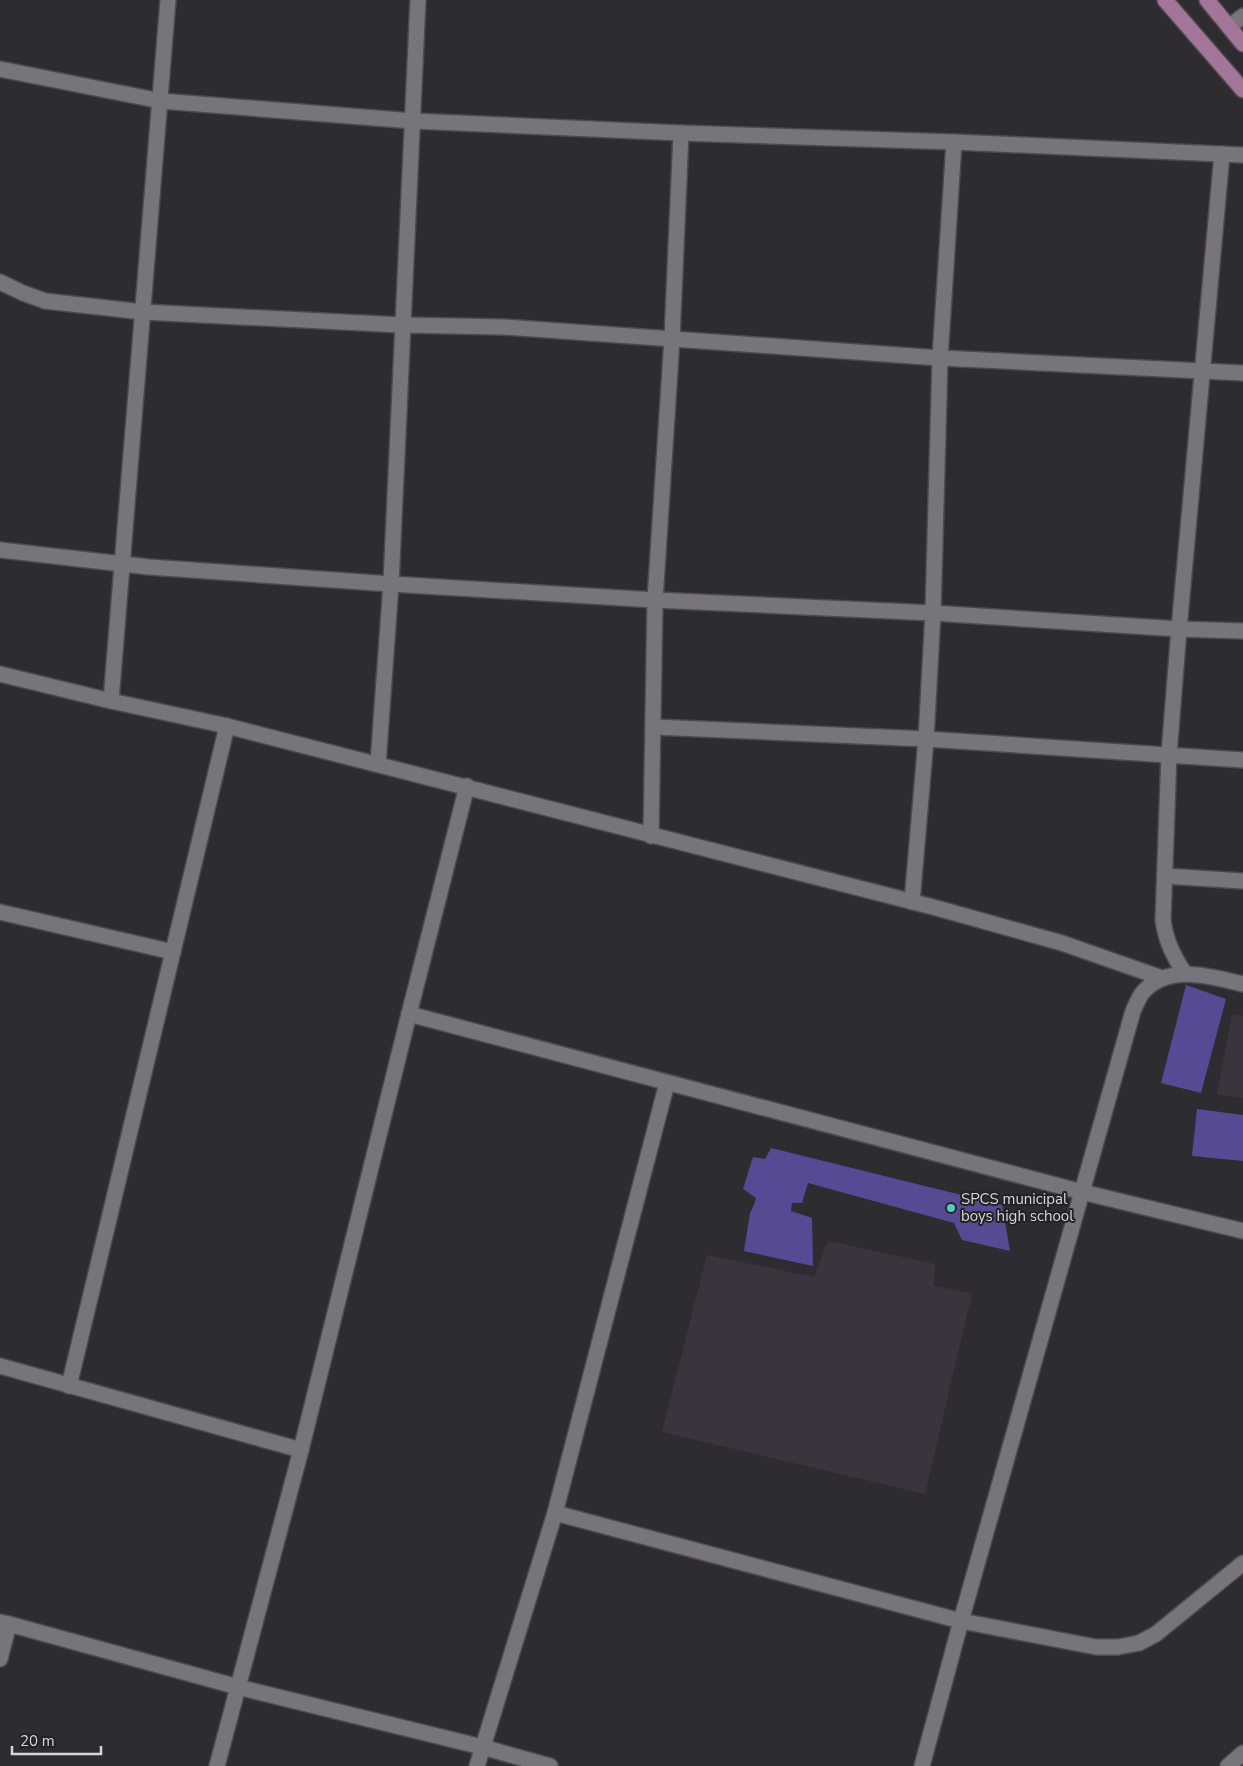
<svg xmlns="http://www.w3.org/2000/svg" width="1243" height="1766" font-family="'Nunito Sans',sans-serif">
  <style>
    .built { fill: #3a343f }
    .building { fill: #554a93 }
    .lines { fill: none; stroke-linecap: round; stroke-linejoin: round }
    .minor-casing { stroke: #4d4a4f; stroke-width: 18 }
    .major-casing { stroke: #4d4a4f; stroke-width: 18 }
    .minor { stroke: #78747b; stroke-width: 15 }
    .major { stroke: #a37599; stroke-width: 15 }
    .poi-dot { fill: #54cdc6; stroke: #252227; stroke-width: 2 }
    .labels { text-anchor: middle; stroke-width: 4; stroke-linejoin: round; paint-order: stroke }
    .poi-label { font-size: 15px; fill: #d8d6d9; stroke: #252227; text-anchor: start }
  </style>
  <rect width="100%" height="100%" fill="#2f2c31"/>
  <g class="built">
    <polygon points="1232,1014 1243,1016 1243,1098 1217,1094"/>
    <polygon points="828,1241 935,1264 934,1286 972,1293 925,1494 662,1432 707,1255 814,1277"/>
  </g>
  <g class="building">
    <polygon points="1186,985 1226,999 1201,1093 1161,1083"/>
    <polygon points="1197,1109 1243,1115 1243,1161 1192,1156"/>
    <polygon points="771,1148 1002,1205 1010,1251 962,1240 954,1223 808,1183 802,1203 792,1203 791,1211 812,1218 813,1266 744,1251 750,1213 754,1205 756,1198 743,1189 753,1157 765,1159"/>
  </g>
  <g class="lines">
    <g class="minor-casing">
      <g id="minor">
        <polyline points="1229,27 1243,16"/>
        <polyline points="0,69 161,101 413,121 681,133 954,142 1243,155"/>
        <polyline points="0,282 23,293 45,301 143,312 402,325 504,327 940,358 1243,373"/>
        <polyline points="0,550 149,567 391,584 655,600 933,613 1179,629 1243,631"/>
        <polyline points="0,674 111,701 227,726 933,907 1062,943 1162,978"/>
        <polyline points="111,701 168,0"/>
        <polyline points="654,727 926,739 1243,760"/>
        <polyline points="378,764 391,584 418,0"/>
        <polyline points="651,836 655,600 672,339 681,133"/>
        <polyline points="1165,876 1243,881"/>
        <polyline points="912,902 926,739 933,613 940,358 954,142"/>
        <polyline points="0,912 173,952"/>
        <path d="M1185 974C1173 955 1166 942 1163 920L1169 754 1179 629 1222 154"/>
        <polyline points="409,1014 1082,1192 1243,1231"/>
        <polyline points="0,1366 301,1450"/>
        <polyline points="69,1386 227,726"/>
        <polyline points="555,1513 961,1621 1096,1647 1118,1647 1139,1643 1156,1634 1243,1563"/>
        <polyline points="0,1622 9,1624 0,1659"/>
        <polyline points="9,1624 238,1687 482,1747 550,1766"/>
        <polyline points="217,1766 301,1450 409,1014 467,786"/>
        <polyline points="477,1766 555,1513 667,1083"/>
        <path d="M922 1766 961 1621 1133 1011C1136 1005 1139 996 1144 991 1170 963 1212 977 1243 984"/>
        <polyline points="1228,1766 1243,1753"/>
      </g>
    </g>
    <g class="major-casing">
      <g id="major">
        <polyline points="1165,0 1243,90"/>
        <polyline points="1207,0 1243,44"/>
      </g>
    </g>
    <use href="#minor" class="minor"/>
    <use href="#major" class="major"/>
  </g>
  <circle class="poi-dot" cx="951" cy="1208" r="5"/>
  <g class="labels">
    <g class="poi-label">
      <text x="961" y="1204">SPCS municipal<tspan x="961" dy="17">boys high school</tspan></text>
    </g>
  </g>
  <path d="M12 1746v8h89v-8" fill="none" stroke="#d8d6d9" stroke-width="2.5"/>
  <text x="20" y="1746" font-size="15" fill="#d8d6d9" stroke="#252227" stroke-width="4" paint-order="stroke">20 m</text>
</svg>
